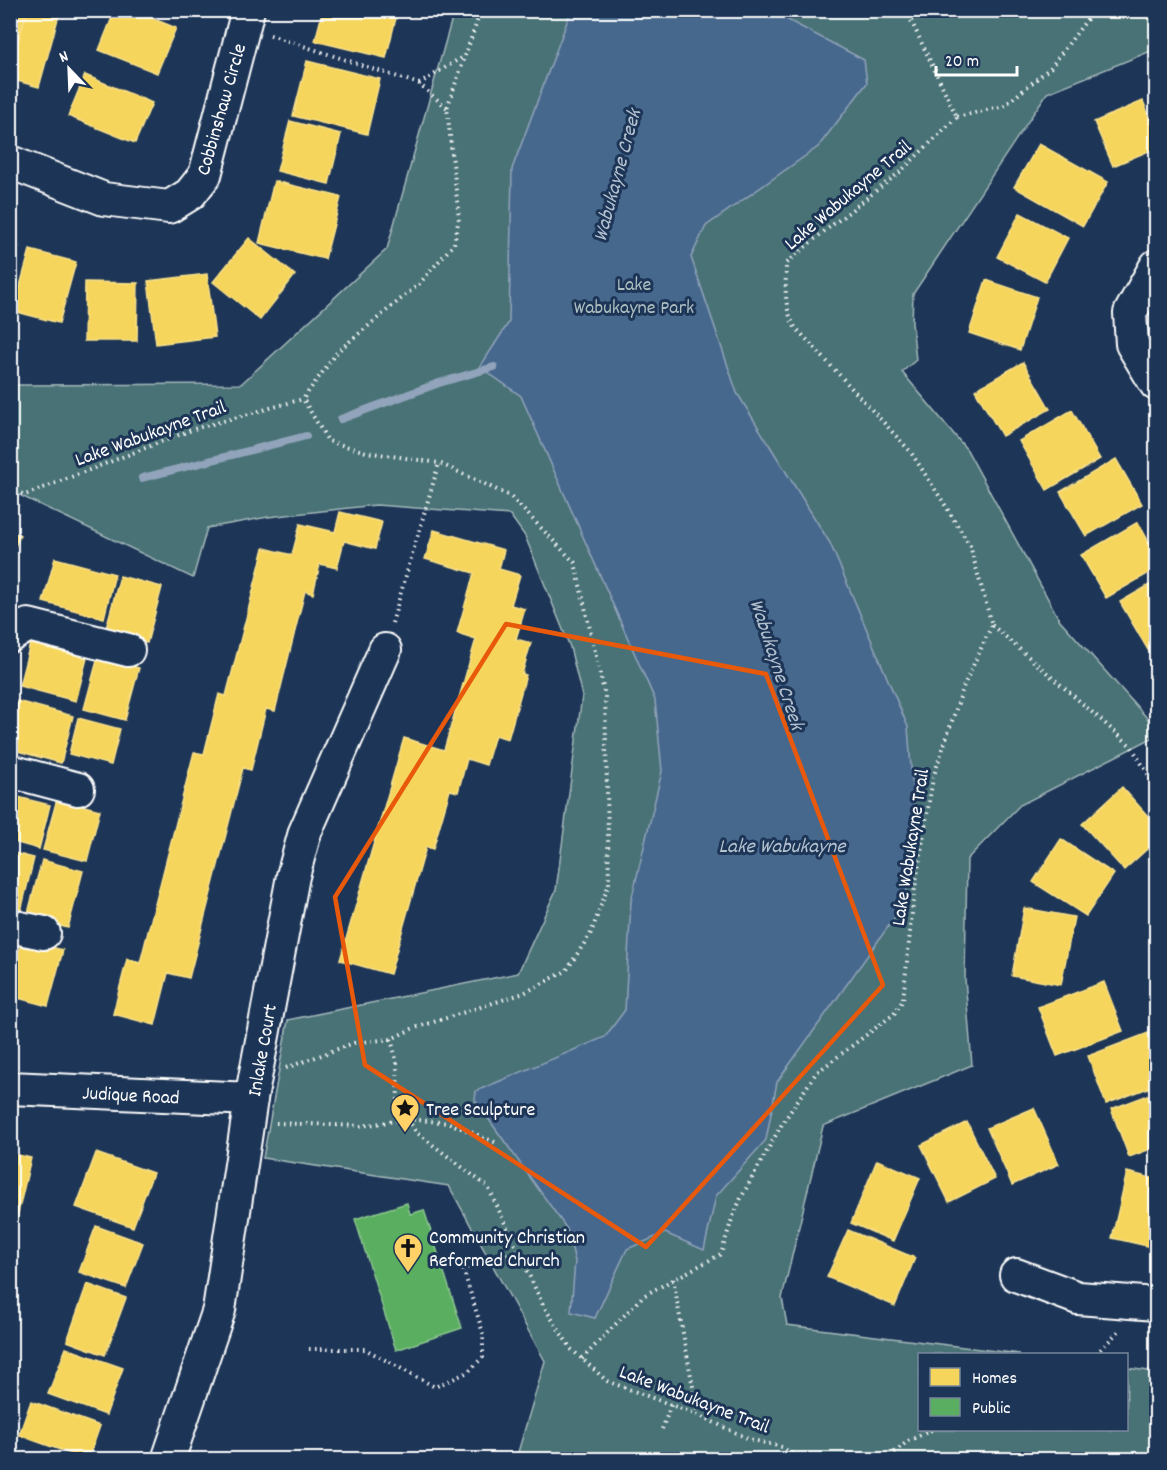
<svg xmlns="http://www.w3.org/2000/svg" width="1167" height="1470" font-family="Dekko,sans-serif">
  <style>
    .green { fill: #4a7276; stroke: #a4b8ba; stroke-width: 1.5 }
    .water { fill: #47688d; stroke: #91a4bb; stroke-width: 1.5 }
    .homes { fill: #f6d55c; stroke: #f9e28d; stroke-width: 1.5 }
    .public { fill: #5aae61; stroke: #8cc690; stroke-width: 1.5 }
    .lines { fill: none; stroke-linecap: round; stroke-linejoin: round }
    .stream { stroke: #91a4bb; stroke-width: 8 }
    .minor-casing { stroke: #fff; stroke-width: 36 }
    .path { stroke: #fff; stroke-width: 4; stroke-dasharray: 1.5 4.5; stroke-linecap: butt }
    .minor { stroke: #1d3557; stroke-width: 32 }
    .marked { fill: none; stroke: #e8590c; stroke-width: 4.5; stroke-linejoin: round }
    .labels { text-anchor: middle; stroke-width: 6; stroke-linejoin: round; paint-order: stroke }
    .street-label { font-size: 20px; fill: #fff; stroke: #1d3557 }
    .park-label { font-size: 20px; fill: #aec0c1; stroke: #1d3557 }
    .poi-label { font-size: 20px; fill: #fff; stroke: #1d3557; text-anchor: start }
    .water-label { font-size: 21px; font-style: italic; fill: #b5c3d1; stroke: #1d3557 }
  </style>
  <rect width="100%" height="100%" fill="#1d3557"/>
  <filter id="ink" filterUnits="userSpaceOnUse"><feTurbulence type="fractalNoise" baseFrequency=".0167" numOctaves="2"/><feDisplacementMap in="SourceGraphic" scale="12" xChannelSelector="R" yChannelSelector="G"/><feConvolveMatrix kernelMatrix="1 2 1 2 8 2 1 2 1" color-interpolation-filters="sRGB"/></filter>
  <g filter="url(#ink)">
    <polygon class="green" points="454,11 1156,11 1156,49 1047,93 913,294 912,323 916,360 902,372 967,450 1059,619 1156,728 1156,736 1020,805 967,859 965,979 972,1065 823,1126 782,1298 787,1325 1020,1354 920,1354 920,1430 1126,1430 1127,1368 1156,1372 1156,1459 516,1459 545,1361 449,1186 263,1158 288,1020 518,973 556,890 582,696 570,647 525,536 510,515 376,505 268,517 207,528 193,578 11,491 10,381 18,385 241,384 387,249"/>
    <polygon class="water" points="571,11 771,11 864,60 867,83 818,147 706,226 691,257 737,393 830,543 908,727 918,862 898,913 777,1082 766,1140 716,1196 704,1250 665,1233 627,1249 595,1318 571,1312 575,1261 567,1229 475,1100 476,1091 605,1037 625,1010 631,901 662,771 655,700 521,396 480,367 509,322 512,169"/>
    <g class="homes">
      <polygon points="10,10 27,10 10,70"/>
      <polygon points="27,10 41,10 59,15 39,87 10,79 10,70"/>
      <polygon points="115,10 132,10 176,28 157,73 99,50"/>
      <polygon points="323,10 398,10 386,58 315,41"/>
      <polygon points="307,61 380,79 367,134 293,116"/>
      <polygon points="85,75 152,103 135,143 68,116"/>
      <polygon points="1143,101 1156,132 1156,148 1113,166 1094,122"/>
      <polygon points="290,121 341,134 329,184 277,171"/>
      <polygon points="1039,144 1108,182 1083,226 1014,187"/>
      <polygon points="274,181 341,197 325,259 259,243"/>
      <polygon points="1020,213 1068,238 1045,282 997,257"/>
      <polygon points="249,238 295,275 260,320 213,282"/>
      <polygon points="10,243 19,247 10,267"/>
      <polygon points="30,250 76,262 59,323 13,311"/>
      <polygon points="207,274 215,337 156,344 148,281"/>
      <polygon points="986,280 1037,297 1020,350 969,333"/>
      <polygon points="85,282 138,283 137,341 84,341"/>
      <polygon points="1023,362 1050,409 1002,436 975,390"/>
      <polygon points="1072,410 1100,459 1047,490 1019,441"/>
      <polygon points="1116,459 1142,504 1086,536 1060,492"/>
      <polygon points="340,512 382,522 375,549 344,541 337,568 320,564 313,594 305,591 275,711 266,709 251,770 243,768 189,978 168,973 155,1025 113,1014 127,959 140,963 194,752 204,754 219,694 226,696 264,548 292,555 300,524 335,532"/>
      <polygon points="1138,522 1156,555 1156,569 1106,598 1081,555"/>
      <polygon points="434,530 504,550 499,569 520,575 511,605 525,609 516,639 531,643 522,674 526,675 508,739 495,735 486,765 467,759 458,792 450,790 433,849 426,847 390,974 340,960 404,738 444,750 476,639 457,633 474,573 425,559"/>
      <polygon points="10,531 20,535 10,558"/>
      <polygon points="55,558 115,574 104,618 43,602"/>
      <polygon points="120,576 162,587 147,643 105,632"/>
      <polygon points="1156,581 1156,645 1148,650 1120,602"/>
      <polygon points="30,644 87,658 76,701 19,686"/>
      <polygon points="98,657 139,668 125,720 84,709"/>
      <polygon points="17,701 73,716 61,763 10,749 10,726"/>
      <polygon points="78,718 120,729 111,765 69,754"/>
      <polygon points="1122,787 1156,825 1156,841 1124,870 1082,824"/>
      <polygon points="10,795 50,805 39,849 10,841"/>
      <polygon points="57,799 100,810 87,861 43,850"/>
      <polygon points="1061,839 1114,874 1086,916 1033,882"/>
      <polygon points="10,852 34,858 21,911 10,908"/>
      <polygon points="42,860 83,871 68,928 27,917"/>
      <polygon points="1024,908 1074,917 1061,985 1012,976"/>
      <polygon points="22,940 63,950 48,1006 10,996 10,982"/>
      <polygon points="1104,982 1123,1031 1057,1056 1038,1007"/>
      <polygon points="1156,1030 1156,1085 1106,1104 1088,1056"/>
      <polygon points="1156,1092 1156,1147 1129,1157 1111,1109"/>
      <polygon points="1034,1108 1059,1164 1012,1185 987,1128"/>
      <polygon points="967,1122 995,1179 949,1202 921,1145"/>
      <polygon points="10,1153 31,1158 12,1239 10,1239"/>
      <polygon points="96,1153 153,1173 133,1227 76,1207"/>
      <polygon points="877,1160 920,1178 893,1241 851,1223"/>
      <polygon points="1127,1172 1156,1179 1156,1248 1112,1238"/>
      <polygon points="96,1226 143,1243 126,1288 79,1272"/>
      <polygon points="848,1230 915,1258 895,1306 827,1277"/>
      <polygon points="87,1284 126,1298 105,1355 67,1341"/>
      <polygon points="66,1348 123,1368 106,1415 48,1394"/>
      <polygon points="31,1401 100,1426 88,1460 19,1435"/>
    </g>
    <polygon class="public" points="407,1203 410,1214 424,1210 462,1328 396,1350 355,1219"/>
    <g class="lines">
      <g class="stream">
        <polyline points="341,419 439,383 494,367"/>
        <polyline points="142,478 306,436"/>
      </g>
      <g class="minor-casing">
        <g id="minor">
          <polyline points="10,162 104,199 169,207 190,194 205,175 248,10"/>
          <polyline points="1156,266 1130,313 1132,344 1156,384"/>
          <polyline points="10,636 28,625 128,650"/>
          <polyline points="10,771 78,789"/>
          <polyline points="10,926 44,933"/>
          <polyline points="10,1088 251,1099"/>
          <polyline points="1016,1275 1078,1298 1156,1304"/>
          <polyline points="168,1460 219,1310 251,1099 293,876 305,832 385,650"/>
        </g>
      </g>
      <g class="path">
        <polyline points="906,10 957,117"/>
        <polyline points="270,35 419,84 447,108"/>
        <polyline points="419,84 464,56"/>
        <polyline points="957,117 1004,106 1051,67 1094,10"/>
        <polyline points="10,489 25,495 194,429 303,399"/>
        <polyline points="392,623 439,463"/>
        <polyline points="992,625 1131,746 1156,787"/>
        <polyline points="391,1039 397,1063 398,1104 416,1132 488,1187 543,1305 571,1349 607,1381 698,1415 749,1439 782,1447 800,1460"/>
        <polyline points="286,1068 354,1043 391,1039 412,1029 524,993 566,971 591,933 609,884 605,696 575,563 510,496 439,463 366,452 328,441 303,399 338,351 419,284 454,244 459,218 447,108 481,10"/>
        <polyline points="276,1123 361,1126 408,1119 419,1120 449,1123 497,1143"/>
        <polyline points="673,1279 698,1414"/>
        <polyline points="309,1349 365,1349 435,1387 468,1372 483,1357 483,1333 463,1269 518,1251"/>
        <polyline points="1096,1354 1119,1331"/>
        <path d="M582 1359 643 1296 721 1254 732 1219 741 1198 782 1124 816 1073 894 1014 903 1000 914 894 933 778 964 685 992 625 970 546 942 500 910 451 795 327C783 307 786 286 786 264L812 241 900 172 957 117"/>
        <polyline points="662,1429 671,1405"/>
        <polyline points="885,1460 908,1441 932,1430"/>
      </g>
      <use href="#minor" class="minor"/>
    </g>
  </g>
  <path class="marked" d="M506 624 766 674 883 985 646 1247 365 1065 335 897Z"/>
  <defs>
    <g id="sight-pin" transform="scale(1.5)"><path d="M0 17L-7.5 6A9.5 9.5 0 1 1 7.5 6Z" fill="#ffd166" stroke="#1d3557"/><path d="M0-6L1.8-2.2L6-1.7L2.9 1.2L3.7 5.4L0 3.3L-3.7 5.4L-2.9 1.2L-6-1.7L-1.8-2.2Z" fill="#111"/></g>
    <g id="church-pin" transform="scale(1.5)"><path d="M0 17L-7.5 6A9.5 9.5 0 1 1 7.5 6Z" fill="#ffd166" stroke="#1d3557"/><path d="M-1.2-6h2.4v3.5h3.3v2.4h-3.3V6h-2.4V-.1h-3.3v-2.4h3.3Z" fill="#111"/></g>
  </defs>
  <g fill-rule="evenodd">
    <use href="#sight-pin" x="405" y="1108"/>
    <use href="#church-pin" x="408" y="1248"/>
  </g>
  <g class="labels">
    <g class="street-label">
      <text transform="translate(220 109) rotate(-74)" y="7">Cobbinshaw Circle</text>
      <text transform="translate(847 194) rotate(-40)" y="7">Lake Wabukayne Trail</text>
      <text transform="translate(150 432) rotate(-20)" y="7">Lake Wabukayne Trail</text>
      <text transform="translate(909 847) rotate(-81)" y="7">Lake Wabukayne Trail</text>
      <text transform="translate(261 1050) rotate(-80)" y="7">Inlake Court</text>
      <text transform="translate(131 1094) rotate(3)" y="7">Judique Road</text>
      <text transform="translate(695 1398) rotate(21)" y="7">Lake Wabukayne Trail</text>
    </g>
    <g class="park-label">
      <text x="634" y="290">Lake<tspan x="634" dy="23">Wabukayne Park</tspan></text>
    </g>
    <g class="poi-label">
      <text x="426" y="1115">Tree Sculpture</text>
      <text x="429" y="1243">Community Christian<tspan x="429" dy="23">Reformed Church</tspan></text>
    </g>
    <g class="water-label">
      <text transform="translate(616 175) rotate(-75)" y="7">Wabukayne Creek</text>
      <text transform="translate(778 664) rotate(72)" y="7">Wabukayne Creek</text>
      <text x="782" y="852">Lake Wabukayne</text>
    </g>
  </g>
  <rect width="1167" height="1470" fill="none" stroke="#1d3557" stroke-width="36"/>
  <rect x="18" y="18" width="1131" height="1434" fill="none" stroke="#fff" stroke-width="2" filter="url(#ink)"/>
  <rect x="918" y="1353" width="210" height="78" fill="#1d3557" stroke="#77869a" stroke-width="1.5"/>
  <rect x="930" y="1368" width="30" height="18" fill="#f6d55c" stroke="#77869a" stroke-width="1.5"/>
  <text x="972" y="1383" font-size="18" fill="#ffffff">Homes</text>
  <rect x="930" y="1398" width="30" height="18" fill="#5aae61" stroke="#77869a" stroke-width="1.5"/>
  <text x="972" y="1413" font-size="18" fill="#ffffff">Public</text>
  <g transform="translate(69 69) rotate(337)" stroke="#1d3557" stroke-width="4.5" paint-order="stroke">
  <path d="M0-4.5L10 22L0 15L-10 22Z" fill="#ffffff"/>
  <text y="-9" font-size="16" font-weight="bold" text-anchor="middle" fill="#ffffff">N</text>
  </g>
  <path d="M936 66v9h81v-9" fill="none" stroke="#ffffff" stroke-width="3"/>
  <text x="945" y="66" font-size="18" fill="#ffffff" stroke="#1d3557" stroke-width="4.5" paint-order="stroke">20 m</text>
</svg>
